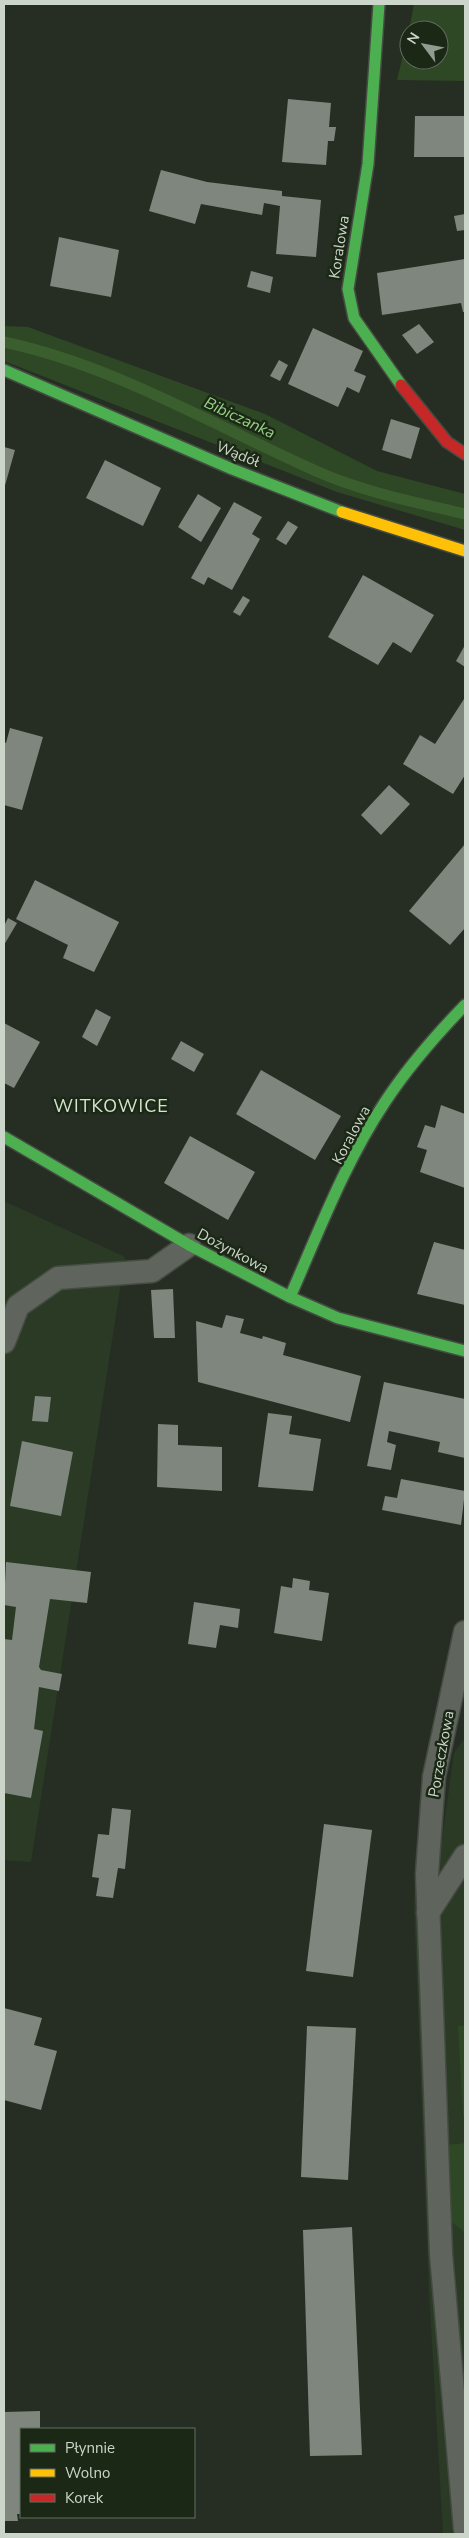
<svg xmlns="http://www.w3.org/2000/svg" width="469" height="2538" font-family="'Nunito Sans',sans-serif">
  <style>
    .built { fill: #2a3a25 }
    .green { fill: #2e4725 }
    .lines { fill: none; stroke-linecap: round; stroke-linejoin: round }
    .stream { stroke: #3a5e2d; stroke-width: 11 }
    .building { fill: #7f867d }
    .lane-casing { stroke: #454b42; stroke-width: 25 }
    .fast-casing { stroke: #454b42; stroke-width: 14 }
    .slow-casing { stroke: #454b42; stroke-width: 14 }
    .jam-casing { stroke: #454b42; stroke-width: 14 }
    .lane { stroke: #5f645d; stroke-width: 22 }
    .fast { stroke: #4caf50; stroke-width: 11 }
    .slow { stroke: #ffc107; stroke-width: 11 }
    .jam { stroke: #c62828; stroke-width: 11 }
    .labels { text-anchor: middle; stroke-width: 5; stroke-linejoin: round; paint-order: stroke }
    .street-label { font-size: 15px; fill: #ccd5c9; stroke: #1b2816 }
    .water-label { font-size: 16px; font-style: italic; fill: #97d284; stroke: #1b2816 }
    .quarter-label { font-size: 18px; letter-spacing: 1px; fill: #d4e5ce; stroke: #1b2816 }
  </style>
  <rect width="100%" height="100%" fill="#262e24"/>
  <g class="built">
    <polygon points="4,1201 125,1257 31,1862 4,1860"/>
    <polygon points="465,1738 465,2534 443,2534 429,2291 414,1906 416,1847 441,1847 454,1753"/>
  </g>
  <g class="green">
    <polygon points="414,4 465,4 465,81 397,80 409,30 409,60 439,60 439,30 409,30"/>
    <polygon points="4,326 28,327 265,414 377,471 465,494 465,530 337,492 4,361"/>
    <polygon points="458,2026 465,2026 465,2116 463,2116"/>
    <polygon points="465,2143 465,2233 451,2221 446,2145"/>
  </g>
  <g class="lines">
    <path class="stream" d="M4 342C113 365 215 426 316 471 363 492 415 502 465 514"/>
  </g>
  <g class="building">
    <polygon points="288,99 331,103 329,127 336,127 334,141 328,141 326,165 282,162"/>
    <polygon points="415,116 465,116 465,157 414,157"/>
    <polygon points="161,170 207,182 282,191 282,196 321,200 316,257 276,254 280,206 264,203 262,215 201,204 195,224 149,211"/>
    <polygon points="465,214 465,230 457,231 454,216"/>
    <polygon points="59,237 119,250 111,297 50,286"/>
    <polygon points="465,259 465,312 463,312 461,303 382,315 377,273"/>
    <polygon points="251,271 273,277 270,293 247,287"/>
    <polygon points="419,324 434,342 417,354 402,335"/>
    <polygon points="313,328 363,351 354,371 366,376 359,393 347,387 338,407 288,384"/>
    <polygon points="279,360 288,365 280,381 270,376"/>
    <polygon points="391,419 420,428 411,459 382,450"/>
    <polygon points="4,447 15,450 4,489"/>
    <polygon points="105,460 161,488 143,526 86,498"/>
    <polygon points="198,494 221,508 201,542 178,527"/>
    <polygon points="234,502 262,517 252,534 260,539 232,590 208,577 204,585 191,578"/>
    <polygon points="288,521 298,527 286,545 276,539"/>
    <polygon points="363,575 434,615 411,653 393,642 378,665 328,637"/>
    <polygon points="243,596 250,600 240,616 233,612"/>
    <polygon points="465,645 465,667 456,661"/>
    <polygon points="464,699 465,775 453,794 403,764 420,735 435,744"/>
    <polygon points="10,728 43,737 22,810 4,805 4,742 6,743"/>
    <polygon points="389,785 410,804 381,835 361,815"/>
    <polygon points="465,844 465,928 450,945 409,911"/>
    <polygon points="35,880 119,922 94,972 63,958 68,945 16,919"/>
    <polygon points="8,918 17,923 4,945 4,926"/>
    <polygon points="96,1009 111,1017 97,1046 82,1037"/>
    <polygon points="4,1023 40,1042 14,1088 4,1083"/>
    <polygon points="181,1041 204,1054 194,1072 171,1059"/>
    <polygon points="261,1070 341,1116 315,1160 236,1114"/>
    <polygon points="441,1105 465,1114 465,1188 420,1172 427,1150 417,1147 425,1125 435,1128"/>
    <polygon points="190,1136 255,1172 228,1220 164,1183"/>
    <polygon points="434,1242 465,1250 465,1305 417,1294"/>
    <polygon points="173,1289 175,1338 154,1338 151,1290"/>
    <polygon points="226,1315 244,1319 240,1333 262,1339 263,1336 286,1343 283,1355 361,1376 350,1422 198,1382 196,1321 222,1328"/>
    <polygon points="384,1382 465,1399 465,1458 438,1452 440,1442 389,1431 387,1442 396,1445 391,1470 367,1466"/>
    <polygon points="35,1396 51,1397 48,1422 32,1421"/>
    <polygon points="268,1413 292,1416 289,1434 321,1439 313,1491 258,1487"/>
    <polygon points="158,1424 178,1425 178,1445 222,1447 222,1491 157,1487"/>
    <polygon points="22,1441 73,1452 61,1516 10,1506"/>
    <polygon points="401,1479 465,1491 461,1525 382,1510 385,1496 397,1498"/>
    <polygon points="6,1562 91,1572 87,1603 50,1599 39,1667 41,1670 62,1674 59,1691 39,1687 34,1729 43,1731 31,1798 4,1793 4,1639 12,1640 16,1607 4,1605"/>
    <polygon points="293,1578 310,1581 309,1590 329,1593 322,1641 274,1633 281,1586 292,1588"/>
    <polygon points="194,1602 240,1609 238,1628 220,1625 216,1648 188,1644"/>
    <polygon points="112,1808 131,1810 125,1869 118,1868 113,1898 96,1896 99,1878 92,1877 98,1834 109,1835"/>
    <polygon points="324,1824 372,1830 353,1977 306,1971"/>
    <polygon points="4,2008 42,2018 34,2045 57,2051 41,2110 4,2100"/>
    <polygon points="307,2026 356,2028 348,2180 301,2177"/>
    <polygon points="352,2227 362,2455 310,2456 303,2230"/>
    <polygon points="40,2411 40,2429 21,2429 21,2514 17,2514 18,2521 4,2521 4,2412"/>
  </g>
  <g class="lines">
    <g class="lane-casing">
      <g id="lane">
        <polyline points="4,1342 18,1306 58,1278 152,1271 189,1245"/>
        <polyline points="465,1632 434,1777 427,1874 441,2254 465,2529"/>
        <polyline points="428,1913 465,1856"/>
      </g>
    </g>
    <g class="fast-casing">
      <g id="fast">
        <polyline points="379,4 368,164 348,289 354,318 401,385"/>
        <polyline points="4,370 232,469 342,512"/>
        <polyline points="4,1137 189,1245 290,1297 338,1318 465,1351"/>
        <path d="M290 1297C319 1231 345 1162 385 1102 408 1067 436 1035 465 1005"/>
      </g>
    </g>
    <g class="slow-casing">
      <polyline id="slow" points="342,512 465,551"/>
    </g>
    <g class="jam-casing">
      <polyline id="jam" points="401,385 447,442 465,454"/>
    </g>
    <use href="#lane" class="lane"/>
    <use href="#fast" class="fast"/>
    <use href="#slow" class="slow"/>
    <use href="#jam" class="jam"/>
  </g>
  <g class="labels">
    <g class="street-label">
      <text transform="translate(339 247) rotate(-81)" y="5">Koralowa</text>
      <text transform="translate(238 454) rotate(22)" y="5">Wądół</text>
      <text transform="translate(351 1135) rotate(-62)" y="5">Koralowa</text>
      <text transform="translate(233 1251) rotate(28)" y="5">Dożynkowa</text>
      <text transform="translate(441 1754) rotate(-80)" y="5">Porzeczkowa</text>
    </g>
    <g class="water-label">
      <text transform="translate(240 417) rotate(25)" y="6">Bibiczanka</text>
    </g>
    <g class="quarter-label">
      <text x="111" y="1112">WITKOWICE</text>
    </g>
  </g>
  <rect width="469" height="2538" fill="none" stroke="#ccd5c9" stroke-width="10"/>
  <rect x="20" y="2428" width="175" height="90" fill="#1b2816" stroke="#626d5e"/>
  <rect x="30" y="2444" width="25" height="8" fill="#4caf50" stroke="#626d5e"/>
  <text x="65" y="2453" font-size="15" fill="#ccd5c9">Płynnie</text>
  <rect x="30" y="2469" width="25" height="8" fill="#ffc107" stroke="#626d5e"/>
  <text x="65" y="2478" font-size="15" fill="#ccd5c9">Wolno</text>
  <rect x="30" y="2494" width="25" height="8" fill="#c62828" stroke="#626d5e"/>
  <text x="65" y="2503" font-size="15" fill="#ccd5c9">Korek</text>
  <g transform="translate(424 45) rotate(302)"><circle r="24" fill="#1b2816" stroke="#626d5e"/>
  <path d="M0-4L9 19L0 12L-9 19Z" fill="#929b8f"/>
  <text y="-8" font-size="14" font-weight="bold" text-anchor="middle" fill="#ccd5c9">N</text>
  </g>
</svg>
